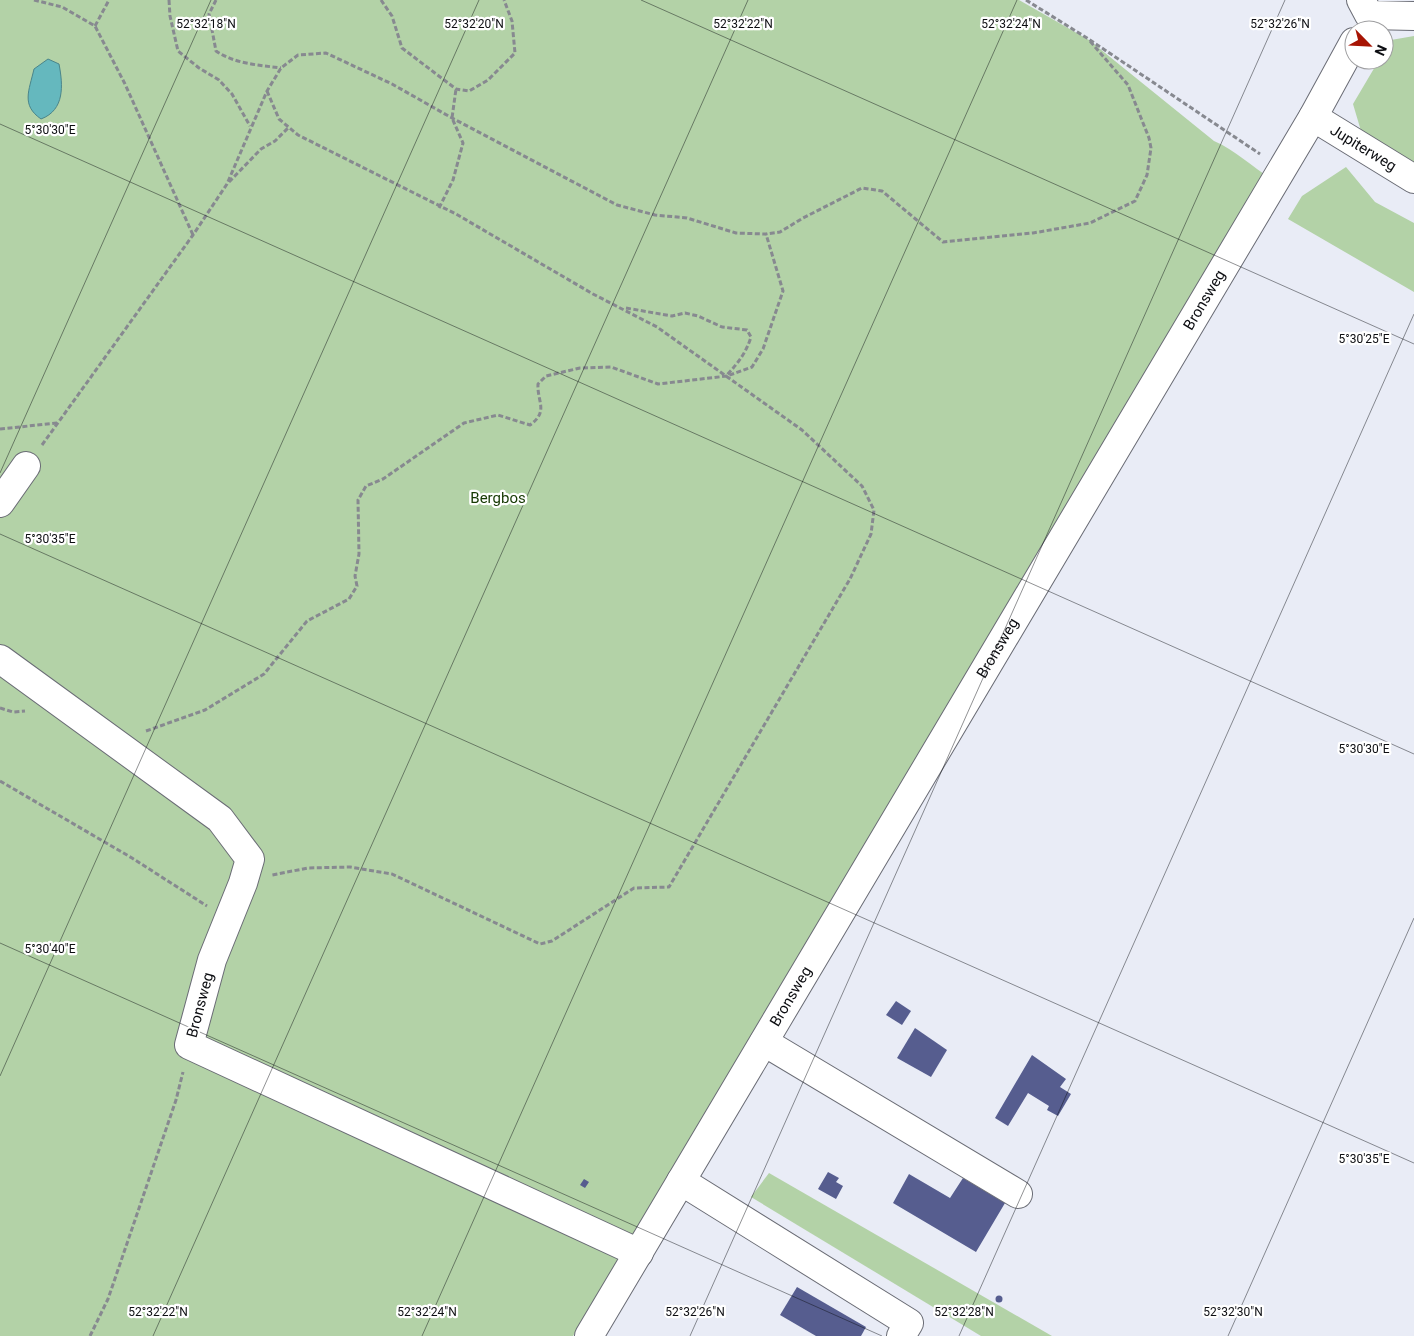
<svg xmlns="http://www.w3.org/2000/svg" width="1414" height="1336" font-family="Roboto,sans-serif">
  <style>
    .green { fill: #b3d2a7 }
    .water { fill: #65b8be; stroke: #4a858a }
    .building { fill: #565d8f }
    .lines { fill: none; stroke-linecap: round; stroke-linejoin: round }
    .minor-casing { stroke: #6a6c75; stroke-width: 30 }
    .path { stroke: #878990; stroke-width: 3; stroke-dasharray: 5 2.5; stroke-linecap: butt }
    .minor { stroke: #fff; stroke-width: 28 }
    .ticks { fill: none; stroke: #0c0d11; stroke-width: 1; stroke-opacity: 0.45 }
    .labels { text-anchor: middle; stroke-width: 4.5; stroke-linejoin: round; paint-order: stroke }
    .street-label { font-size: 15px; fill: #0c0d11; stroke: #fff }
    .park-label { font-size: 15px; fill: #163903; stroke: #fff }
    .ticks-label { font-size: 12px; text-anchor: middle; fill: #0c0d11; stroke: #fff; stroke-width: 4.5; stroke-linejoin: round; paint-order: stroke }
  </style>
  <rect width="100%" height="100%" fill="#e9ecf6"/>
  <g class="green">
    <path d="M0 0H1019L1089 40 1214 141C1237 151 1253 168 1275 181L573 1336H0Z"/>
    <polygon points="1414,36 1414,168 1361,131 1353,104 1379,60 1384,60 1384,52 1391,40"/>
    <polygon points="1346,167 1375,202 1414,223 1414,292 1288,219 1302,196"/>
    <polygon points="769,1173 1052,1336 981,1336 751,1197"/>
  </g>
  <path class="water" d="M48 59 59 64C63 85 65 110 41 119 21 105 29 91 34 69Z"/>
  <g class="building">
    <polygon points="896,1001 911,1011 902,1025 886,1015"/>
    <polygon points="915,1028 947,1050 931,1077 897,1058"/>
    <polygon points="1032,1055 1066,1079 1060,1087 1071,1094 1058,1116 1047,1110 1049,1106 1028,1093 1008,1126 995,1118"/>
    <polygon points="828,1172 839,1178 836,1182 843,1186 836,1199 818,1189"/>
    <polygon points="909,1174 950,1198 963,1178 1005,1203 976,1252 893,1203"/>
    <polygon points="584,1179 589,1182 585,1188 580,1185"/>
    <polygon points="797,1287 866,1327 861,1336 816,1336 780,1315"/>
    <circle cx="999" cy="1299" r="3.5"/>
  </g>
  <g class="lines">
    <g class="minor-casing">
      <g id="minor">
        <polyline points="1361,0 1369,15 1414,16"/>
        <path id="s1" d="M1313 117 1414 179"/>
        <polyline points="0,503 26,466"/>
        <polyline points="0,659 220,819 250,859 243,883 212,960 189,1045 639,1253"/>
        <polyline points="764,1042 1018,1194"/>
        <polyline points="681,1181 909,1323 901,1336"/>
        <path id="s2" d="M589 1336 1313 117 1354 42"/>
      </g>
    </g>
    <g class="path">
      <polyline points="34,0 62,7 95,26 125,84 193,235"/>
      <polyline points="169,0 170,16 178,51 199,68 219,80 232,94 250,126"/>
      <path d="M216 0 209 14 216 51C235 64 259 65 281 68"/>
      <polyline points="381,0 392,16 402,48 456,89 469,91 488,80 515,53 512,21 504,0"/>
      <polyline points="1026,0 1087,38 1260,154"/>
      <polyline points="95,26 109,0"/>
      <polyline points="267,91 279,119 298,135 456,214 593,294 657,327 802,430 862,486 874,510 871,534 850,579 669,887 634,888 552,941 540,944 392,874 350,867 308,868 272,875"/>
      <polyline points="229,182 261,149 275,141 289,127"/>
      <polyline points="439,208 453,180 463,143 452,118 456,89"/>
      <path d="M626 308 672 316 685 313 698 316 722 327 747 330 751 337C746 353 738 363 727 375"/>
      <polyline points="0,429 57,423"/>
      <polyline points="42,445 193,235 227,184 267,91 281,68 298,55 326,53 392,84 452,118 617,205 655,215 687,218 736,233 766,234 780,232 803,218 862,188 882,191 943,242 1033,233 1090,223 1135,201 1147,175 1151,148 1149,138 1128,85 1089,40"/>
      <polyline points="0,708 13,712 25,711"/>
      <path d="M146 731 205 710 264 674 307 621 349 599 357 586 355 576 359 554 358 500 366 486 383 479 464 423 498 415 530 425C549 411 537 402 538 384L546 376 580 368 611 367 658 384 727 376 752 367 763 349 783 291 766 234"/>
      <polyline points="0,781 132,858 207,906"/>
      <polyline points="90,1336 108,1299 176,1100 183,1072"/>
    </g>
    <use href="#minor" class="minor"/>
  </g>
  <path class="ticks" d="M641 0 1414 344M0 124 1414 754M0 473 211 0M0 534 1414 1163M0 943 882 1336M0 1076 479 0M153 1336 748 0M422 1336 1017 0M690 1336 1285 0M959 1336 1414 314M1228 1336 1414 918"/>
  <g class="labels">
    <g class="street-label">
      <text dy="5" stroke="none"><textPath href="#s1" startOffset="59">Jupiterweg</textPath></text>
      <text dy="5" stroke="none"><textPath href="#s2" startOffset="1205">Bronsweg</textPath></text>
      <text dy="5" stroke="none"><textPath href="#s2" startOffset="800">Bronsweg</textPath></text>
      <text dy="5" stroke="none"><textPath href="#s2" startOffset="395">Bronsweg</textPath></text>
      <text transform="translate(200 1005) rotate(-75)" y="5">Bronsweg</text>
    </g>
    <g class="park-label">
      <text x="498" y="503">Bergbos</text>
    </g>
  </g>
  <g class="ticks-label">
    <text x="206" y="28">52°32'18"N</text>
    <text x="474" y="28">52°32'20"N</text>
    <text x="743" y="28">52°32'22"N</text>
    <text x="1011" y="28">52°32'24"N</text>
    <text x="1280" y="28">52°32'26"N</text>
    <text x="50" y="134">5°30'30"E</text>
    <text x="1364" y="343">5°30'25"E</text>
    <text x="50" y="543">5°30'35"E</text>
    <text x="1364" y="753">5°30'30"E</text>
    <text x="50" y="953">5°30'40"E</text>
    <text x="1364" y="1163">5°30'35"E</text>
    <text x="158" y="1316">52°32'22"N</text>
    <text x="427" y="1316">52°32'24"N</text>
    <text x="695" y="1316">52°32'26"N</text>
    <text x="964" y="1316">52°32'28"N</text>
    <text x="1233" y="1316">52°32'30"N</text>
  </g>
  <g transform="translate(1369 45) rotate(114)"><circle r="24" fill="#ffffff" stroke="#9e9ea0"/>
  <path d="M0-4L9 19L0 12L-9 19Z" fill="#a71404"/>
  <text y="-8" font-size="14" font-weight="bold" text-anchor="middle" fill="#0c0d11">N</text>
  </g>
</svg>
